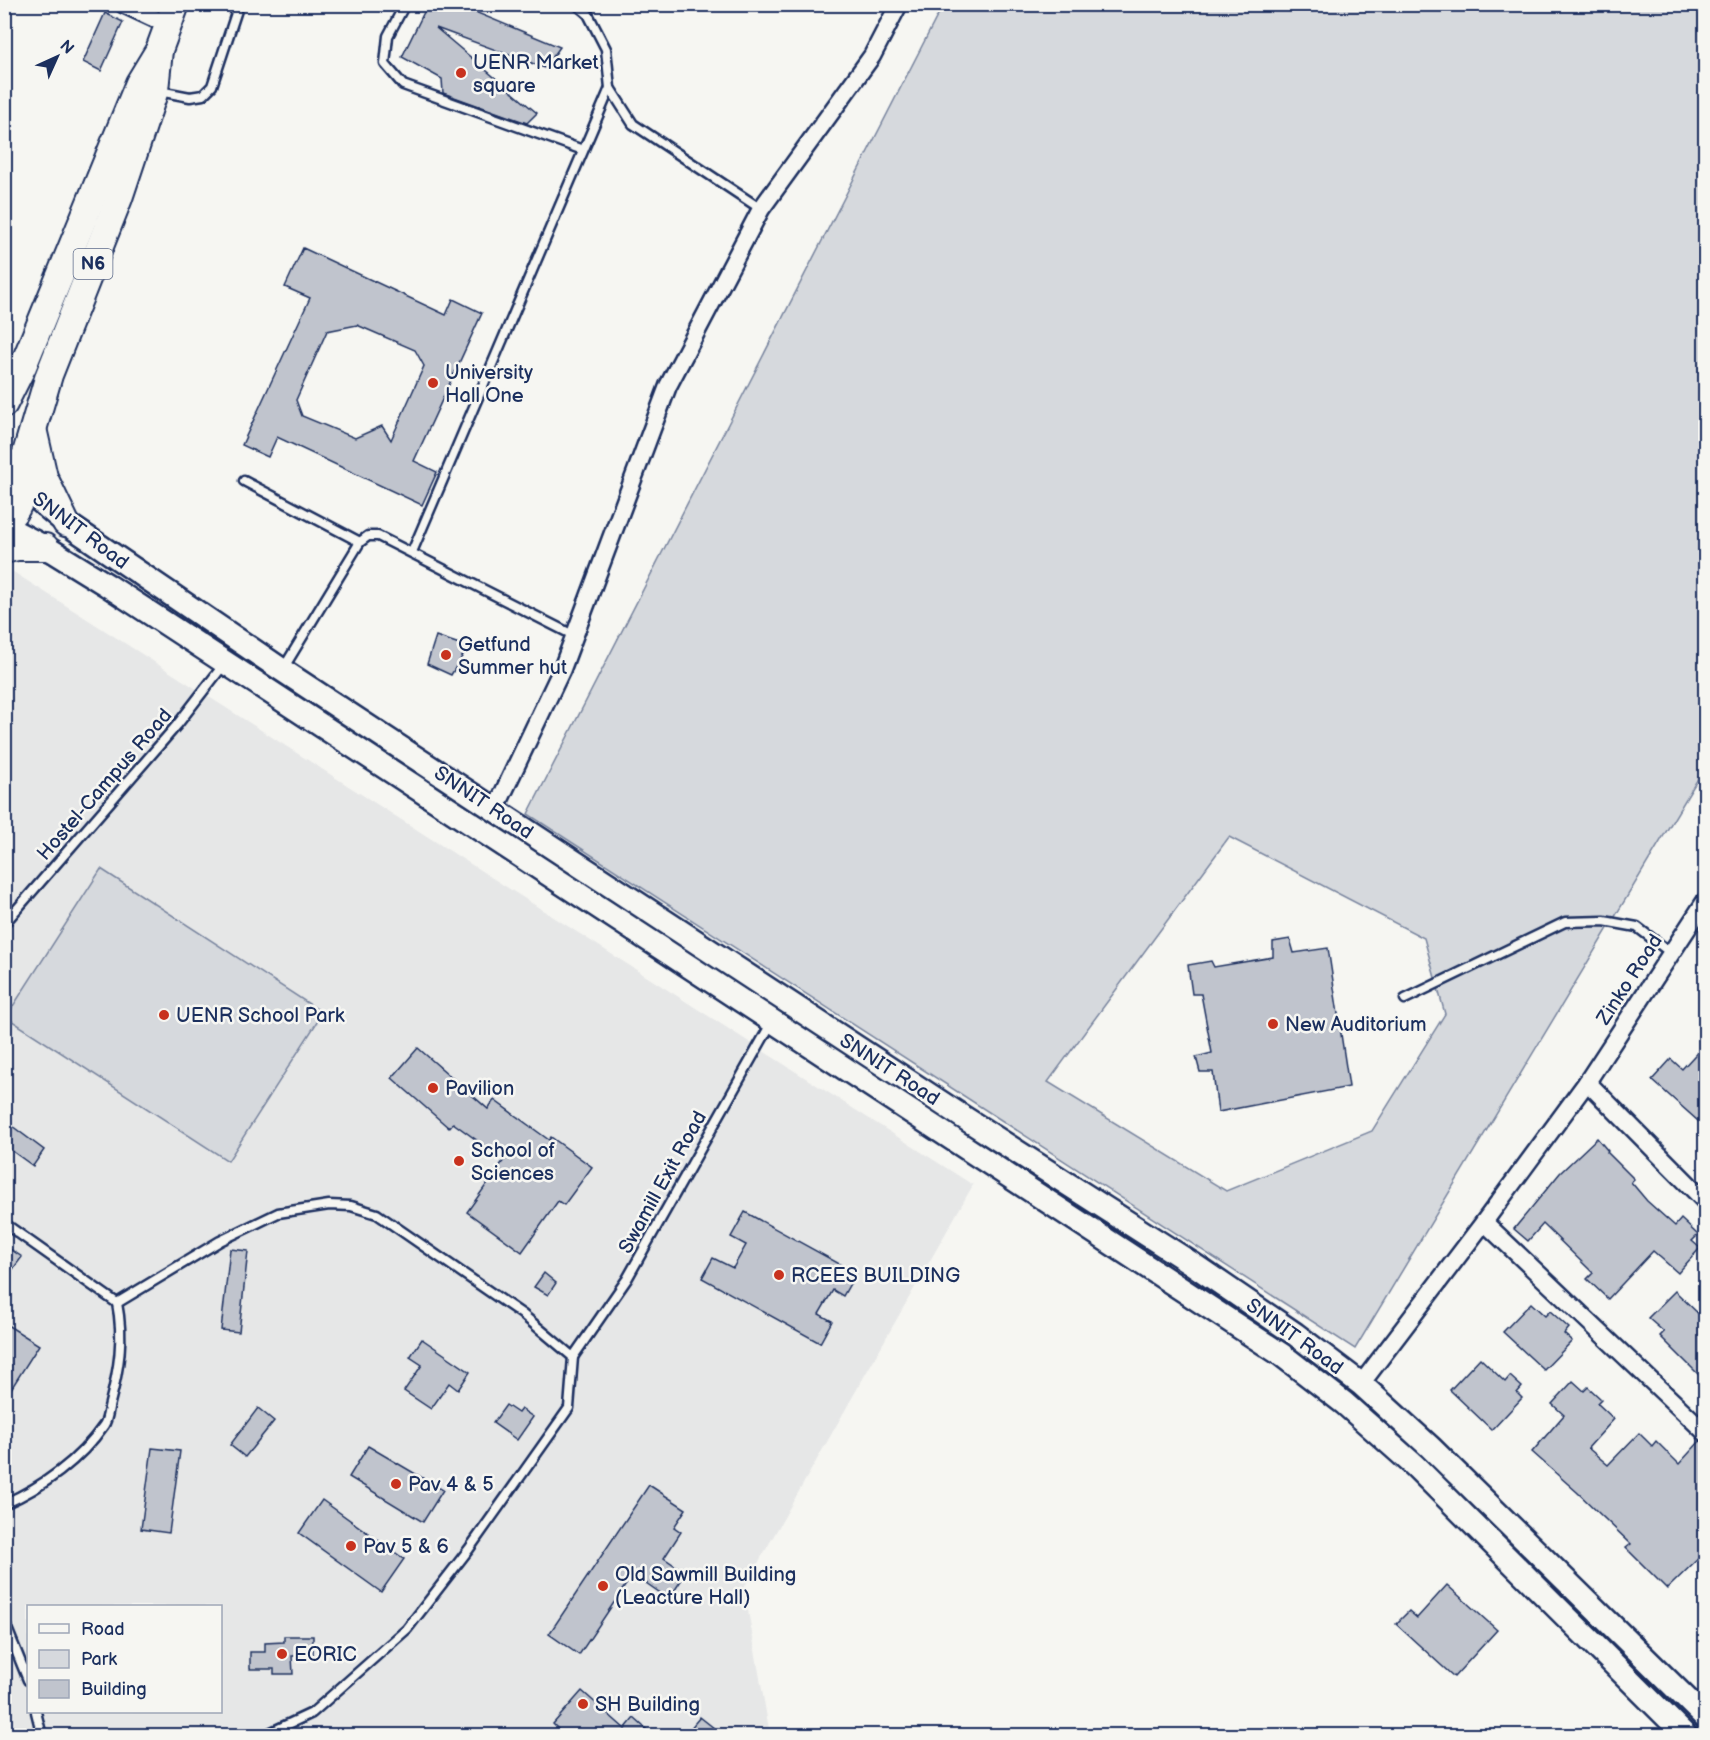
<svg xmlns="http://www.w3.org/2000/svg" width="1710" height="1740" font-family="'Balsamiq Sans',sans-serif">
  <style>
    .built { fill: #e6e7e7; fill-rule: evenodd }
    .green { fill: #d6d9dd; stroke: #78849e; stroke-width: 1.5; fill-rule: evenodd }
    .building { fill: #c0c4cd; stroke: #1b2f5e; stroke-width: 1.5; fill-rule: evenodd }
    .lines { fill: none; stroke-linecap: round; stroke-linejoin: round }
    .lane-casing { stroke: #1b2f5e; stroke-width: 13 }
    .street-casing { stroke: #1b2f5e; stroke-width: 21 }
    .secondary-casing { stroke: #1b2f5e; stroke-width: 27 }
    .primary-casing { stroke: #1b2f5e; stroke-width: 30 }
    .lane { stroke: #f6f6f2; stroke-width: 8 }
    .street { stroke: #f6f6f2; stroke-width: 16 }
    .secondary { stroke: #f6f6f2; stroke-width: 22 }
    .primary { stroke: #f6f6f2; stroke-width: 26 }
    .poi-dot { fill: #c8321e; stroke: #f6f6f2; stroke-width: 2 }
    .labels { text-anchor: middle; stroke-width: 5; stroke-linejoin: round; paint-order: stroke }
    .shield { fill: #f6f6f2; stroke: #5d6b8a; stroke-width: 1.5 }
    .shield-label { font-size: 18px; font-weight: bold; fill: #1b2f5e }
    .poi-label { font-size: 20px; fill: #1b2f5e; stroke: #f6f6f2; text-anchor: start }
    .street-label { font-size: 20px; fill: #1b2f5e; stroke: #f6f6f2 }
  </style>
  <rect width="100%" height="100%" fill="#f6f6f2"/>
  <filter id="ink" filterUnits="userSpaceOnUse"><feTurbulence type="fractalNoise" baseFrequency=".0167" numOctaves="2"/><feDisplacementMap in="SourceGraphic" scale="12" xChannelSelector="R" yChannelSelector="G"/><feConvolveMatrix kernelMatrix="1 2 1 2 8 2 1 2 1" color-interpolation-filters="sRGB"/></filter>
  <g filter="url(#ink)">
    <path class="built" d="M4 566 973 1185 744 1588 770 1735H5ZM28 1606H220V1712H28Z"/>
    <g class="green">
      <path d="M943 5H1705V767L1355 1349 528 814ZM1229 837 1424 938 1445 1014 1372 1131 1226 1191 1048 1082Z"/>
      <polygon points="101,869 323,1013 228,1161 6,1017"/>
    </g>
    <g class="building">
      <polygon points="427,6 463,7 560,47 545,68 436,28 537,113 527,123 443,93 442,79 402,57"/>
      <polygon points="105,13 123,22 101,71 83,62"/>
      <path d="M303 248 446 315 453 299 482 313 414 461 437 472 422 505 277 437 268 457 242 445 310 298 285 287ZM357 325 415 350 424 366 391 440 382 426 355 438 302 416 296 400 327 331Z"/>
      <polygon points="436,636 468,647 451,675 427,664"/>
      <polygon points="1290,939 1294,953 1328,948 1349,1087 1218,1112 1213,1072 1200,1072 1196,1057 1212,1053 1201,994 1192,994 1188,965 1211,961 1214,967 1273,957 1273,942"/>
      <polygon points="1706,1043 1706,1128 1652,1080 1671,1059 1682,1069"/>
      <polygon points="418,1048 488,1109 494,1100 549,1140 551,1137 592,1167 564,1205 558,1201 522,1252 467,1212 504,1160 453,1123 449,1128 392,1078"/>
      <polygon points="4,1120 44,1150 33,1166 4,1145"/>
      <polygon points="1597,1138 1608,1151 1607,1152 1634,1179 1631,1182 1647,1201 1675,1226 1681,1219 1698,1235 1692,1241 1700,1248 1678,1273 1653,1251 1608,1299 1587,1279 1593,1273 1543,1224 1528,1241 1514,1229 1560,1173"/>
      <polygon points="745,1212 856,1273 843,1296 833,1290 819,1314 832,1321 820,1343 702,1278 713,1258 733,1268 746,1245 731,1237"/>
      <polygon points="4,1245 22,1257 4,1281"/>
      <polygon points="230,1249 248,1251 239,1332 221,1330"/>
      <polygon points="544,1273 556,1283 548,1295 534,1287"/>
      <polygon points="1675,1291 1706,1321 1706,1382 1660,1336 1664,1332 1648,1318"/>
      <polygon points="1531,1303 1545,1316 1550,1311 1569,1328 1564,1334 1572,1341 1544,1370 1503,1332"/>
      <polygon points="4,1323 39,1345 4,1400"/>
      <polygon points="422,1339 470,1372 458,1390 449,1383 431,1409 404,1391 422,1365 410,1357"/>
      <polygon points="1480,1358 1505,1382 1510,1376 1522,1387 1517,1393 1522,1398 1492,1430 1450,1390"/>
      <polygon points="1573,1381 1584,1391 1588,1387 1601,1399 1597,1403 1614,1419 1588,1448 1608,1465 1639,1433 1652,1446 1656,1441 1679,1464 1700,1441 1706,1443 1706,1551 1667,1589 1626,1548 1631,1544 1577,1492 1532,1452 1564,1415 1552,1404"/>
      <polygon points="506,1405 518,1413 521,1409 533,1417 517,1440 493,1423"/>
      <polygon points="258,1408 274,1421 245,1457 230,1445"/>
      <polygon points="368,1446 443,1490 423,1522 349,1477"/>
      <polygon points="152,1448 180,1451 169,1533 141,1529"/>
      <polygon points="649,1485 686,1509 674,1527 681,1532 664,1558 686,1573 669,1599 633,1574 579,1655 549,1634"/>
      <polygon points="322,1500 404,1559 381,1592 299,1533"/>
      <polygon points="1447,1585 1497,1630 1454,1677 1396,1624 1409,1611 1417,1618"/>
      <polygon points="284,1636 313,1636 313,1656 292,1656 293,1674 274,1674 274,1669 250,1669 250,1652 265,1652 265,1643 284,1642"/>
      <polygon points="582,1691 625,1729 634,1718 654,1736 565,1736 553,1724"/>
      <polygon points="700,1717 724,1736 684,1736"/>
    </g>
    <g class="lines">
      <g class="lane-casing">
        <g id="lane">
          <polyline points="405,4 388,36 385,64 403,85 583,150"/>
          <polyline points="576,4 588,14 606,49 610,88 633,124 761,209"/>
          <polyline points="159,91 190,97 203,95 212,86 239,4"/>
          <polyline points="244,481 360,542"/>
          <polyline points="412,552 610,88"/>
          <polyline points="283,669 360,542 368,536 378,536 575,636"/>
          <polyline points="4,924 177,725 225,663"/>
          <polyline points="1405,999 1565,922 1604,921 1637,927 1671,953"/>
          <polyline points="4,1223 117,1303"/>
          <polyline points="117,1303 220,1241 278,1213 329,1205 351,1206 377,1214 522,1314 573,1357"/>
          <polyline points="573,1357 627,1279 772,1022"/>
          <path d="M4 1504C43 1487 80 1460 104 1425 108 1419 108 1410 110 1403 119 1369 124 1339 117 1303"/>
          <polyline points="4,1621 28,1680"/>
          <polyline points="36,1712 42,1736"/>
          <polyline points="263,1736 312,1713 407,1629 469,1549 569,1408 573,1357"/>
        </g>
      </g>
      <g class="street-casing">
        <g id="street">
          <polyline points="123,4 168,25"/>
          <polyline points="495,810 562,669 668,386 761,209 872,56 899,4"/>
          <polyline points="1587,1082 1706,900"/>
          <polyline points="1484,1222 1587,1082 1706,1202"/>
          <polyline points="1361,1384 1484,1222 1706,1433"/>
        </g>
      </g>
      <g class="secondary-casing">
        <g id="secondary">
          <polyline points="21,485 66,523 282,670 963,1117 1191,1263 1295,1334 1361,1384 1430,1447 1706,1718"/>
          <polyline points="4,526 52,551 107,585 1282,1355 1344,1403 1415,1466 1686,1736"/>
        </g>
      </g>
      <g class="primary-casing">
        <g id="primary">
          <polyline points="4,404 23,366 139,83 159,50 176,4"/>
          <polyline points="34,433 44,477 66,523"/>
          <path d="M4 460C26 476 27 506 4 522"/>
          <polyline points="19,477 49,375 119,198 155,90 159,50"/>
          <polyline points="4,550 17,547 45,547"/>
        </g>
      </g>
      <use href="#lane" class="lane"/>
      <use href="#street" class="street"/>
      <use href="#secondary" class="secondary"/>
      <use href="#primary" class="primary"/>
    </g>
  </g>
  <g class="poi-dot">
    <circle cx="461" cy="73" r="6"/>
    <circle cx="433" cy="383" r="6"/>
    <circle cx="446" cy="655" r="6"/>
    <circle cx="164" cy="1015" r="6"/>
    <circle cx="1273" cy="1024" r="6"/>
    <circle cx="433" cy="1088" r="6"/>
    <circle cx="459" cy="1161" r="6"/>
    <circle cx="779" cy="1275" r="6"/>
    <circle cx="396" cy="1484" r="6"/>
    <circle cx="351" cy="1546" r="6"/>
    <circle cx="603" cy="1586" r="6"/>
    <circle cx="282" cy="1654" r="6"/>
    <circle cx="583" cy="1704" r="6"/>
  </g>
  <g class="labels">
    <rect class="shield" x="73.5" y="249" width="39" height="30" rx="4.5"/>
    <g class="shield-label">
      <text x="93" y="270">N6</text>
    </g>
    <g class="poi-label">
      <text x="473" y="69">UENR Market<tspan x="473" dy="23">square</tspan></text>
      <text x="445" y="379">University<tspan x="445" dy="23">Hall One</tspan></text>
      <text x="458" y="651">Getfund<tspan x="458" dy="23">Summer hut</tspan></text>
      <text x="176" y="1022">UENR School Park</text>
      <text x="1285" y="1031">New Auditorium</text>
      <text x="445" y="1095">Pavilion</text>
      <text x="471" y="1157">School of<tspan x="471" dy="23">Sciences</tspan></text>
      <text x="791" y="1282">RCEES BUILDING</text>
      <text x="408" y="1491">Pav 4 &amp; 5</text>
      <text x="363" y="1553">Pav 5 &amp; 6</text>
      <text x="615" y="1581">Old Sawmill Building<tspan x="615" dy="23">(Leacture Hall)</tspan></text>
      <text x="294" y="1661">EORIC</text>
      <text x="595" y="1711">SH Building</text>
    </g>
    <g class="street-label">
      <text transform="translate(81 530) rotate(37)" y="7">SNNIT Road</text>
      <text transform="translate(104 784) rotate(-49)" y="7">Hostel-Campus Road</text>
      <text transform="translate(484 802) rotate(34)" y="7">SNNIT Road</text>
      <text transform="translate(1629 979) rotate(-57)" y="7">Zinko Road</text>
      <text transform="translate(890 1069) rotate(33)" y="7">SNNIT Road</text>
      <text transform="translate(662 1182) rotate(-61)" y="7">Swamill Exit Road</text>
      <text transform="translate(1295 1336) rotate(36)" y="7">SNNIT Road</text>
    </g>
  </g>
  <rect width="1710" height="1740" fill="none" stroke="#f6f6f2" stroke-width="24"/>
  <rect x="12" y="12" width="1686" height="1716" fill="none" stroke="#1b2f5e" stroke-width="2" filter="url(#ink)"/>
  <rect x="27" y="1605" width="195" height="108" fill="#f6f6f2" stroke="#9ea6b7" stroke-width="1.5"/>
  <rect x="39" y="1624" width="30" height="9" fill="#f6f6f2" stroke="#9ea6b7" stroke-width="1.5"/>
  <text x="81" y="1635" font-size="18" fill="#1b2f5e">Road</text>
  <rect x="39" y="1650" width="30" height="18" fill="#d6d9dd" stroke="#9ea6b7" stroke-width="1.5"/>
  <text x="81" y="1665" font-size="18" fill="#1b2f5e">Park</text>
  <rect x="39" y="1680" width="30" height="18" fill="#c0c4cd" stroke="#9ea6b7" stroke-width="1.5"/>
  <text x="81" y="1695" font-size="18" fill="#1b2f5e">Building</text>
  <g transform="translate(57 57) rotate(45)" stroke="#f6f6f2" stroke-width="4.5" paint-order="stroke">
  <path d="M0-4.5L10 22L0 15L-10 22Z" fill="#1b2f5e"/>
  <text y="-9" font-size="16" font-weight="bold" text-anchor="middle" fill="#1b2f5e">N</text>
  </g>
</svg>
